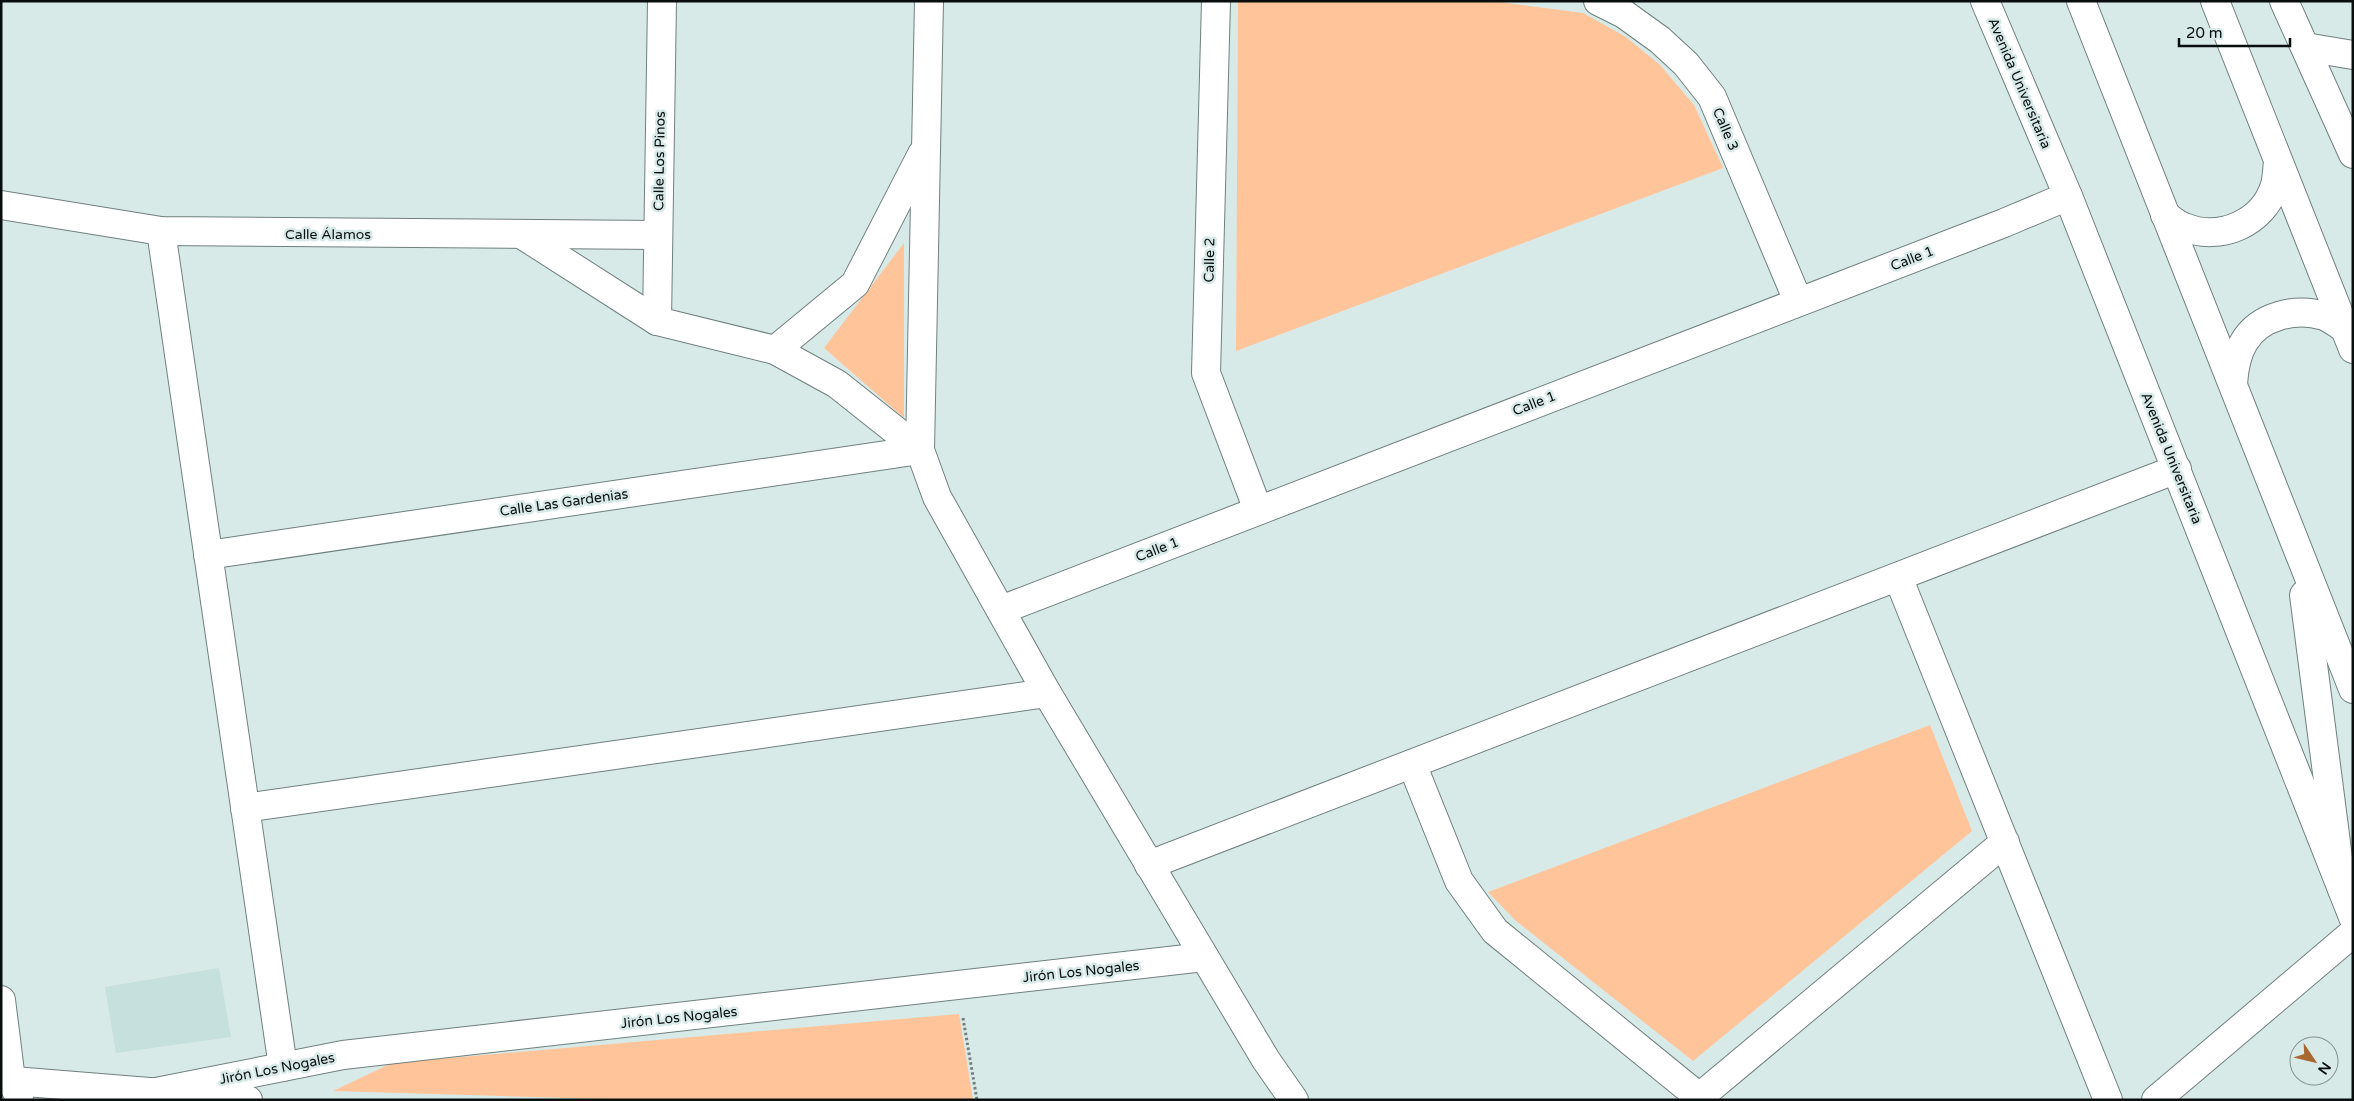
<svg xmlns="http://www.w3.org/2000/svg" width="2354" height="1101" font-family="'Varela Round',sans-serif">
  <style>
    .built { fill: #c5e0dd }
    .green { fill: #ffc499 }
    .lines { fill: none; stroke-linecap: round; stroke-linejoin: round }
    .street-casing { stroke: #6f807e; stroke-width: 30 }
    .secondary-casing { stroke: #6f807e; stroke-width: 30 }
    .path { stroke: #74807f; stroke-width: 3; stroke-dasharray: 2.5 2.5; stroke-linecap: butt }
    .street { stroke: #fff; stroke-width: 28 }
    .secondary { stroke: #fff; stroke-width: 28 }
    .labels { text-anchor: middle; stroke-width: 5; stroke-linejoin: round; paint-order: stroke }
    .street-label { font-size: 14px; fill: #080e0d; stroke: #d8eae8 }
  </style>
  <rect width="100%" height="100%" fill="#d8eae8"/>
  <polygon class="built" points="219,968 231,1037 116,1053 105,987"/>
  <g class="green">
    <polygon points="1238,1 1492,1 1583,13 1626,37 1660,65 1694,105 1723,168 1236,351"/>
    <polygon points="904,243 904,418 824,348"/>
    <polygon points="1930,725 1972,831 1693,1061 1515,920 1488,892"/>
    <polygon points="959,1014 973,1100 633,1100 333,1091 392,1063"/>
  </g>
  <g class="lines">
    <g class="street-casing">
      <g id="street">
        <polyline points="929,1 920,450 937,497 1047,693 1266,1060 1294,1100"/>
        <polyline points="1216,1 1206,373 1258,510"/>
        <polyline points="1598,1 1624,14 1660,40 1686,64 1712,97 1798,301"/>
        <polyline points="1985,1 2068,196 2353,917"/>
        <polyline points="2284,1 2353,154"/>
        <polyline points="2305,47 2353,55"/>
        <polyline points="1,205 161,231 658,235"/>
        <polyline points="161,231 283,1067"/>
        <polyline points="521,234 657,321 775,350 855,284 922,154"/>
        <polyline points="657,321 662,1"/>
        <polyline points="775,350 837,384 920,450"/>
        <polyline points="208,555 920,450"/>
        <polyline points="1898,577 2108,1100"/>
        <polyline points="1001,610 2004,223 2068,196"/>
        <polyline points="1412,764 1459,881 1495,931 1699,1097"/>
        <polyline points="245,808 1047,693"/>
        <polyline points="1149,865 2177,469"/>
        <polyline points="1,1000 11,1080 19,1096"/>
        <polyline points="1,1080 248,1100"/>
        <polyline points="156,1092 343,1055 1204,957"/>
        <polyline points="1696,1100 2005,842"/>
        <polyline points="2156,1100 2353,933"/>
      </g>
    </g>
    <g class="secondary-casing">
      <g id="secondary">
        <polyline points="2081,1 2353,689"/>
        <polyline points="2215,1 2353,349"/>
        <path d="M2165 215C2171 219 2177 225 2184 227 2220 242 2264 223 2275 185 2277 178 2277 169 2278 162"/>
        <path d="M2233 384C2234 369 2236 355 2244 342 2259 316 2296 307 2324 316 2331 319 2338 324 2344 328"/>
        <polyline points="2304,595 2342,889"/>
      </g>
    </g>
    <polyline class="path" points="963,1018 977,1100"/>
    <use href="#street" class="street"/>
    <use href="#secondary" class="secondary"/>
  </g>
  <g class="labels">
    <g class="street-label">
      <text transform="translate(2020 83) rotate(67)" y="5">Avenida Universitaria</text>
      <text transform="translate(1726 129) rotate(67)" y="5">Calle 3</text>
      <text transform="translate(659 161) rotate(-89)" y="5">Calle Los Pinos</text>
      <text x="328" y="239">Calle Álamos</text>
      <text transform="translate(1912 258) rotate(-21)" y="5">Calle 1</text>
      <text transform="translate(1209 260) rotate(-89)" y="5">Calle 2</text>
      <text transform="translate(1534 403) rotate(-21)" y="5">Calle 1</text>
      <text transform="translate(2172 458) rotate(68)" y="5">Avenida Universitaria</text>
      <text transform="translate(564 502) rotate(-8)" y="5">Calle Las Gardenias</text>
      <text transform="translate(1157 549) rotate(-21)" y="5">Calle 1</text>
      <text transform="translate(1081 971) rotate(-6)" y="5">Jirón Los Nogales</text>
      <text transform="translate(679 1017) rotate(-6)" y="5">Jirón Los Nogales</text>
      <text transform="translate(277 1068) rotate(-11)" y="5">Jirón Los Nogales</text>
    </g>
  </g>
  <rect width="2354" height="1101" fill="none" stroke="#080e0d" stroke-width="5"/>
  <g transform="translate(2314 1061) rotate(125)"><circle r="24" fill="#d8eae8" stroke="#859290"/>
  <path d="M0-4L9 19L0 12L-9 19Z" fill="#a96832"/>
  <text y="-8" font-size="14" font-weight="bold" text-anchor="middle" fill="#080e0d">N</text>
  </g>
  <path d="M2179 38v8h111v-8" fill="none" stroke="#080e0d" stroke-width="2.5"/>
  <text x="2186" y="38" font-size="15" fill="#080e0d" stroke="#d8eae8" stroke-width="4" paint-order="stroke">20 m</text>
</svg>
